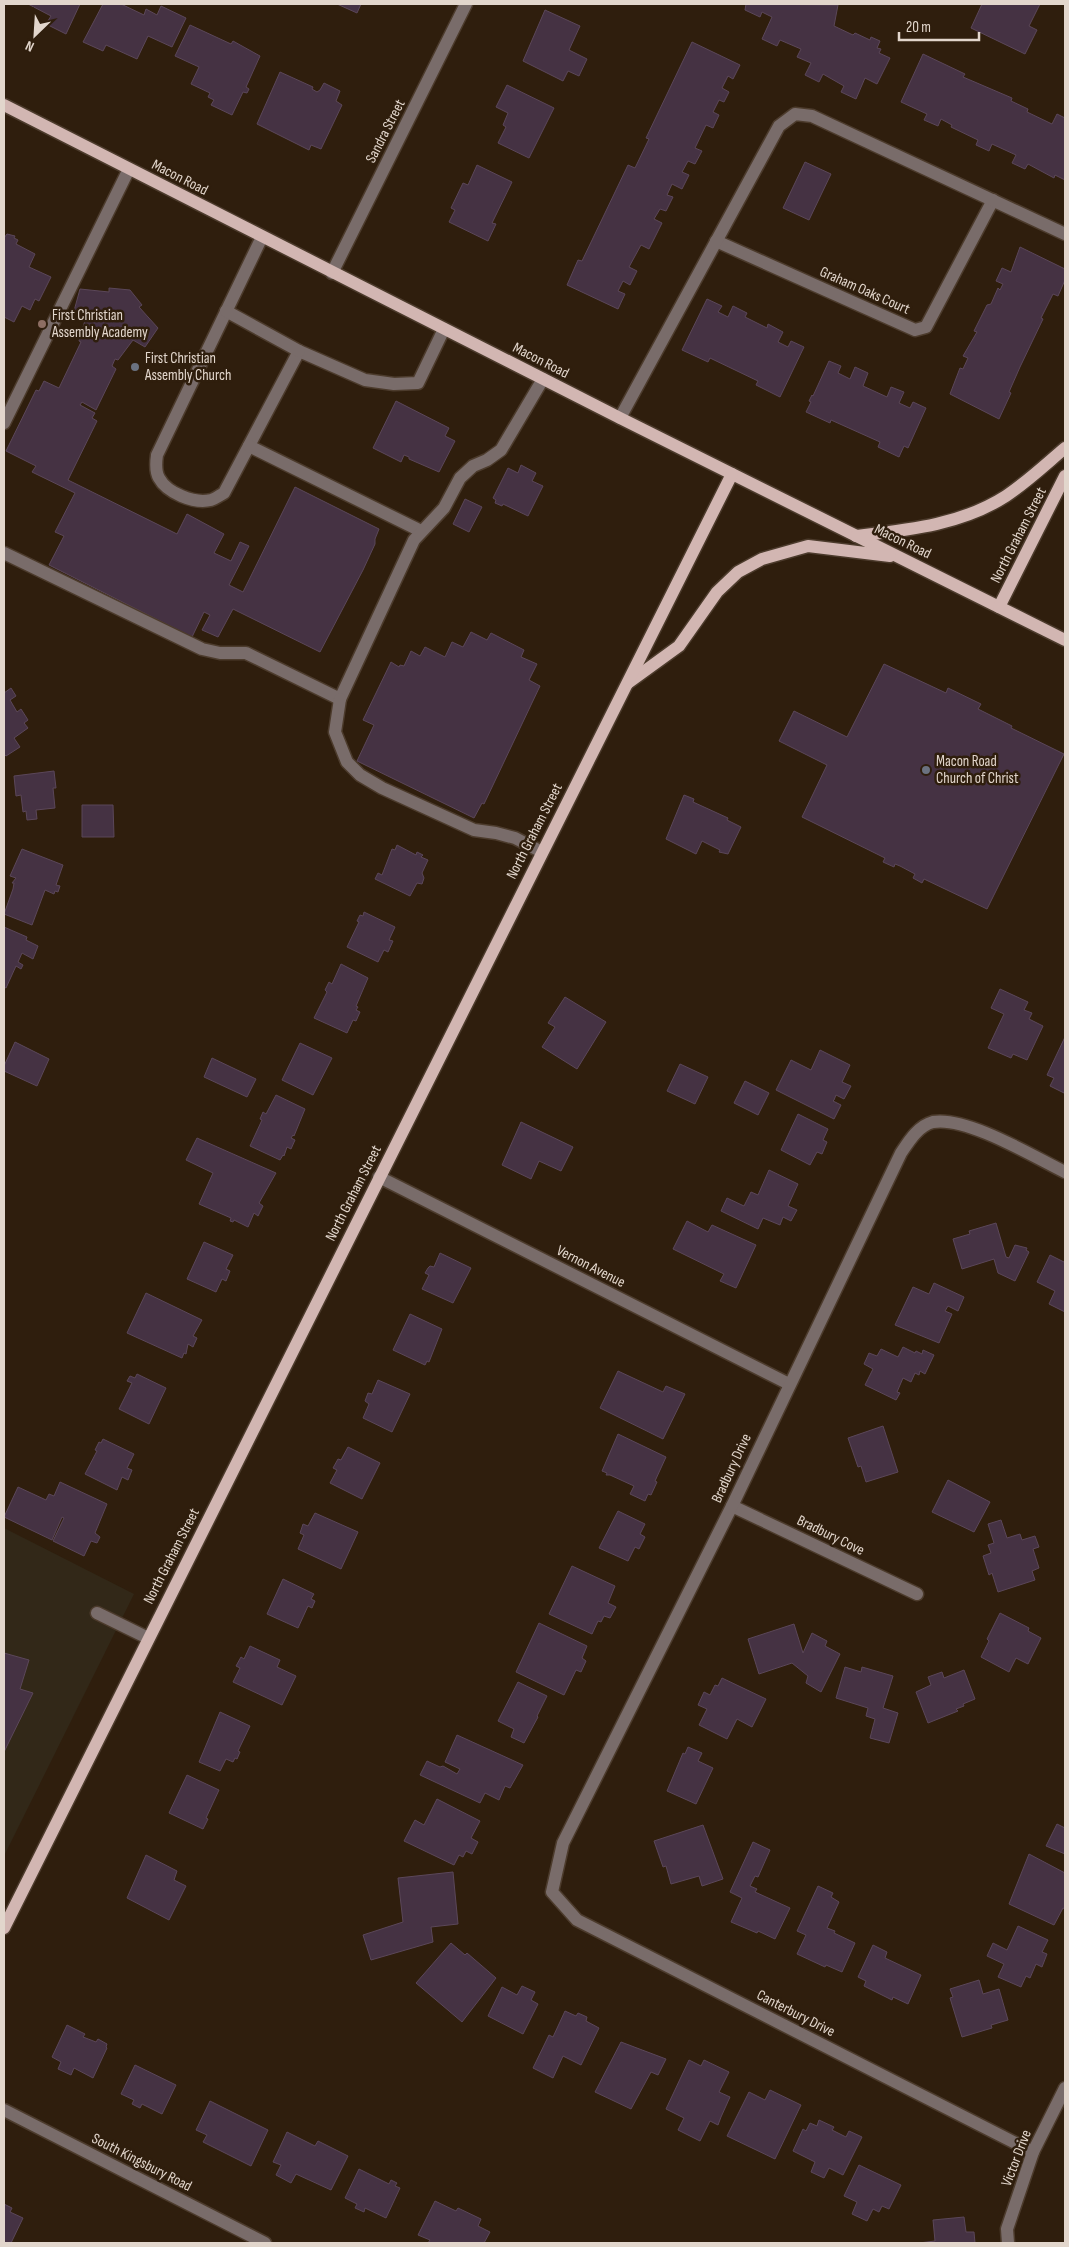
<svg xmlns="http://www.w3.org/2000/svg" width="1069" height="2247" font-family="'Sofia Sans Condensed',sans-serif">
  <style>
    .education { fill: #322818 }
    .building { fill: #453243; stroke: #5b4759 }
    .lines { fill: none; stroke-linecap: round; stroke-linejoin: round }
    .minor-casing { stroke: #4c3b2c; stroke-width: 15 }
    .major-casing { stroke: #4c3b2c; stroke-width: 15 }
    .minor { stroke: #796c6a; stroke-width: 12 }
    .major { stroke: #d2b6b2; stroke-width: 12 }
    .education-dot { fill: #8d6e63; stroke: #2f1e0d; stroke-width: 2 }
    .worship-dot { fill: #6b7280; stroke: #2f1e0d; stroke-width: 2 }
    .labels { text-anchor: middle; stroke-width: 5; stroke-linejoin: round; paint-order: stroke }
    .street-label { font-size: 15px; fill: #e2d6cc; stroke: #2f1e0d }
    .poi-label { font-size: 15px; fill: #e2d6cc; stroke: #2f1e0d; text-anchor: start }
  </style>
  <rect width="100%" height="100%" fill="#2f1e0d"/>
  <polygon class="education" points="4,1528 134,1594 4,1856"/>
  <g class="building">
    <polygon points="28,4 80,4 66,34 46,24 51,16"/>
    <polygon points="103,4 121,4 144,15 146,9 157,15 161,6 186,18 172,47 148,36 137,59 106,45 103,51 83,42"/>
    <polygon points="337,4 361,4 357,13"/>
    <polygon points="746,4 838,5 834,26 853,35 855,33 870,40 871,37 880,41 877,48 881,49 879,53 890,58 877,84 865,78 856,99 841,92 844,86 823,74 819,82 805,75 811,63 797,57 801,49 780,40 777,46 762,39 772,17 762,12 760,17 745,10"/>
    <polygon points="982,4 1040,4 1029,26 1037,30 1025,54 971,28"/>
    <polygon points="545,10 580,26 569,50 587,59 579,76 568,71 563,81 523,61"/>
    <polygon points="190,25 231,44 233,41 260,56 246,87 249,89 247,93 243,92 232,115 211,105 214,100 208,97 210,93 191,84 199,67 175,56"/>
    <polygon points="692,42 740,65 733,79 728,76 722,88 729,92 724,102 719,100 713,112 719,115 713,128 706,125 695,148 702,151 695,164 688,161 682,172 689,175 682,189 672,184 667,195 673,197 666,211 660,209 654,219 662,223 649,249 641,245 629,267 637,271 630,285 623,281 618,291 625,294 618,309 567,285 578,260 582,261 628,165 635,168 649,139 646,138"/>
    <polygon points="923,54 965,74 963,77 1012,98 1011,101 1028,109 1027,112 1052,124 1057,114 1065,118 1065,180 1055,175 1054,178 1028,164 1025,169 1012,163 1016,155 992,144 989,151 976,145 978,140 951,127 952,125 941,119 938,126 924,120 927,114 901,102"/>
    <polygon points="280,72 313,87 312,89 317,92 320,90 324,83 340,91 336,101 342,105 321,149 311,145 309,150 257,124"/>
    <polygon points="507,85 554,108 529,158 498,143 506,127 503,125 508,113 496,107"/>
    <polygon points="805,162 831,174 809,220 783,208"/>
    <polygon points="477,165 512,182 492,223 496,224 488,241 449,222 455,210 451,208 463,183 468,185"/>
    <polygon points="7,234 15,236 14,238 18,240 16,244 35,254 29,267 51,277 39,301 35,299 30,310 22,306 14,322 4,317 4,238"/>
    <polygon points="1020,247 1065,269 1065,280 1058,296 1053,294 1041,318 1043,319 1020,367 1009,392 1011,393 999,419 950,394 960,368 963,369 968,358 963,356 977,332 974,331 987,305 991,304 998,288 1000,290 1003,284 996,281 1002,268 1011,272"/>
    <polygon points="109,288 130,290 142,305 139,307 158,328 145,347 133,340 118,360 115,359 112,366 116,369 96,410 82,402 80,405 95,413 92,418 97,421 68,480 177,534 187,514 224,534 214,553 231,561 240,542 249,546 229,585 243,592 295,487 379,529 375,539 375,544 363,570 320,652 233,609 218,637 202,630 210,615 204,612 192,637 49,565 64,536 55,532 75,493 32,472 36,466 6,451 36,390 39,391 44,381 59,388 81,342 79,341 86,317 74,311 80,289 109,292"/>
    <polygon points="707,299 722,306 718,312 728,317 733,306 747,313 745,317 767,328 768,324 783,332 778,342 788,347 791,341 804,347 780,397 756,385 758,381 710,358 708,362 682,350"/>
    <polygon points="829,361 841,366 838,373 850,379 855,367 868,373 863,386 887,397 891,387 904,392 899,403 910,408 913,402 926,408 908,448 904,446 899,457 878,447 880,442 831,420 830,423 806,412 811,402 809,401 812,395 813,396"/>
    <polygon points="396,401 449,428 445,436 455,441 439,472 409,459 409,457 404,455 401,462 373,448"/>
    <polygon points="521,465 536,473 532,481 543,486 528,516 503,504 502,506 495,503 496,500 493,498 508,468 518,473"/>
    <polygon points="465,499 482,507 469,532 453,524"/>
    <polygon points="471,632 487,640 491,633 524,650 521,657 537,664 529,680 540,686 484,804 482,803 474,818 357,761 374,725 363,720 391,662 399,667 400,665 404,666 411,651 420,656 425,647 445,657 452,642 463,647"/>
    <polygon points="884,664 946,693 948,688 981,704 978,709 1012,726 1011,728 1064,754 987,909 924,879 922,883 913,878 915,874 900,866 895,864 894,867 883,862 885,858 802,817 827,765 779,741 794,711 847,737"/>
    <polygon points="11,688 16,696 10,700 17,712 21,709 28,720 24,723 28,728 14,738 20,747 6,756 4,754 4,693"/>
    <polygon points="54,771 56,788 53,788 55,808 36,810 37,819 27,820 26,811 23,812 21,795 16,796 14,776"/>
    <polygon points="684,795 694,799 693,802 728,818 727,820 741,827 728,854 719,852 720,850 702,841 696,854 666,839"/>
    <polygon points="82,805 113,805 114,837 82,837"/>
    <polygon points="397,845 416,855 417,852 423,855 421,857 428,860 422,873 424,878 422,884 417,883 410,896 375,879 378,873 382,875 392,849 395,850"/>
    <polygon points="22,849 63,865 56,885 60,886 58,892 55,891 54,894 45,890 32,925 4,914 13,889 14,883 12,883 16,878 10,876"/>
    <polygon points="364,912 395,927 389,940 393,941 388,952 384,950 378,962 347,947 359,922 357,921 360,915 363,916"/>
    <polygon points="4,927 27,937 26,940 38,946 33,959 22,953 18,962 23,965 21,969 16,966 6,988 4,987"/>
    <polygon points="341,964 368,978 356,1006 358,1007 356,1010 360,1012 356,1021 353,1020 347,1033 314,1018 327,992 325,990 329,982 332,984"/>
    <polygon points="1000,989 1028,1002 1024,1010 1032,1013 1029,1019 1043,1026 1027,1060 1013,1054 1011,1058 988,1048 1004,1014 991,1008"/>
    <polygon points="565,997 606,1022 577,1069 542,1047 555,1027 548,1023"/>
    <polygon points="1065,1037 1065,1090 1064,1093 1050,1086 1054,1078 1047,1075"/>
    <polygon points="15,1042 49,1059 37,1086 4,1071 4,1066"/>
    <polygon points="300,1043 332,1058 313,1095 282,1080"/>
    <polygon points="820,1050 850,1065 842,1082 851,1086 844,1099 836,1095 834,1100 833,1101 841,1105 834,1119 776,1090 791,1060 811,1070"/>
    <polygon points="212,1058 256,1079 247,1097 204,1077"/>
    <polygon points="680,1064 708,1077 695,1104 667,1091"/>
    <polygon points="745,1081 769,1093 758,1115 734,1103"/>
    <polygon points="276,1095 305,1109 294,1136 293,1135 291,1138 295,1140 291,1149 287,1147 284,1156 283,1155 280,1160 250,1146 262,1120 260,1119 263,1112 266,1114"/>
    <polygon points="798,1114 828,1129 823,1140 827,1142 822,1154 817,1152 810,1165 781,1150"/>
    <polygon points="521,1122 573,1147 561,1171 539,1161 531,1179 502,1165"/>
    <polygon points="197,1138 276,1173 259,1203 263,1206 258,1216 254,1213 248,1227 234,1220 233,1222 230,1221 231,1218 199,1204 213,1173 186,1160"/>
    <polygon points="769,1170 798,1184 788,1206 797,1210 791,1221 783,1217 780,1225 763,1218 758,1229 721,1211 727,1198 744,1206 751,1192 758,1195"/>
    <polygon points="687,1221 708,1232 712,1225 756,1245 736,1288 720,1281 724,1274 673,1249"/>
    <polygon points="996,1223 1006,1257 1009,1258 1015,1245 1027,1248 1026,1250 1029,1252 1015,1281 998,1273 994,1259 962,1269 953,1239 970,1234 969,1231"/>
    <polygon points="204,1242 233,1255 226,1269 230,1271 226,1281 222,1279 216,1292 187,1279"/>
    <polygon points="440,1253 471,1268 453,1303 422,1289 429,1275 425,1273 428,1268 430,1266 434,1267"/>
    <polygon points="1050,1255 1064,1262 1065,1260 1065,1312 1049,1304 1055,1291 1037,1282"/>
    <polygon points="934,1283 964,1297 958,1311 948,1306 945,1311 952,1314 939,1343 895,1325 913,1287 929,1294"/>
    <polygon points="146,1293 202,1320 193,1336 197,1338 193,1347 188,1344 186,1354 184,1353 182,1358 127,1333"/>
    <polygon points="410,1314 442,1329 429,1362 427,1361 425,1365 393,1350"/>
    <polygon points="903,1347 915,1353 916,1351 922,1354 923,1350 934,1355 925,1374 920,1371 919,1375 915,1373 911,1382 903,1378 897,1392 900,1393 896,1400 865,1385 873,1369 864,1364 869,1353 877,1356 881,1349 898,1357"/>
    <polygon points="618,1371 663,1392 666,1386 685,1394 663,1439 600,1408"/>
    <polygon points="137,1374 166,1388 149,1424 119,1409 132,1383 127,1381 130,1376 135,1378"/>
    <polygon points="378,1380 410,1394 392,1432 363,1418 369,1404 365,1401 368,1393 372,1394"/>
    <polygon points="883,1426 898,1472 866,1482 861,1466 858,1467 848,1438"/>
    <polygon points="618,1434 666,1457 655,1481 657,1482 651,1495 648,1494 645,1501 630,1494 634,1486 610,1475 606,1475 607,1473 602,1471"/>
    <polygon points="103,1439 134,1454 127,1468 132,1470 128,1480 122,1477 117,1490 85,1474 97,1451 95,1450 99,1442 101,1443"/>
    <polygon points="348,1447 380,1463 362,1499 330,1483 337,1470 333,1468 338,1459 341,1460"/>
    <polygon points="948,1480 990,1502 974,1532 932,1512"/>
    <polygon points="60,1482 107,1504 95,1533 100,1537 97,1543 91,1541 84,1556 53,1541 64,1518 62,1517 52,1540 4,1517 18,1487 46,1500 49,1494 54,1496"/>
    <polygon points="618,1511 645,1524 640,1534 645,1537 639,1549 635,1547 628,1561 599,1548"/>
    <polygon points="315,1513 358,1532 341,1569 298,1549 304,1535 300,1533 303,1524 308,1526"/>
    <polygon points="1001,1520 1007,1538 1020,1534 1022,1540 1035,1536 1039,1547 1033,1549 1039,1568 1032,1571 1035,1580 998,1592 992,1573 989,1575 983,1556 991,1553 988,1545 994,1543 988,1524"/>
    <polygon points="572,1566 615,1586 608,1603 616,1607 610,1618 604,1616 601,1622 598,1621 592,1634 549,1614"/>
    <polygon points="283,1579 314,1594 311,1599 315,1601 312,1608 308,1606 298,1628 267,1614"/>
    <polygon points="1000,1613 1029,1628 1028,1631 1041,1638 1028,1664 1016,1658 1009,1672 981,1657 989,1641 987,1639"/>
    <polygon points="539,1623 587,1646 582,1658 586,1661 581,1672 576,1670 564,1695 516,1672"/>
    <polygon points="794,1624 803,1653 812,1633 827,1641 825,1646 840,1654 821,1692 806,1683 808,1676 792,1663 759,1674 748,1639"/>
    <polygon points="250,1646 280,1660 277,1667 296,1676 282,1705 233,1682 240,1668 236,1666 241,1657 244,1659"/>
    <polygon points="4,1653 29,1660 20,1689 33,1693 4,1752"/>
    <polygon points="845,1667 861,1672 862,1667 893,1676 883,1708 898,1713 889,1743 870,1738 875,1719 866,1716 868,1708 836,1698"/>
    <polygon points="964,1670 975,1699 963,1704 964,1706 956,1709 958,1711 928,1723 916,1692 931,1685 928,1677 942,1672 944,1678"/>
    <polygon points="722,1678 766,1699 752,1727 737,1719 727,1739 699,1725 707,1709 698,1705 704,1692 710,1695 715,1685 718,1686"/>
    <polygon points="518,1682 547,1696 537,1716 538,1717 524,1743 511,1737 514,1729 498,1721"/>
    <polygon points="220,1712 250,1726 238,1751 240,1752 237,1759 235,1758 233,1762 226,1759 220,1771 199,1762"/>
    <polygon points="457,1735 523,1765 510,1788 505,1786 499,1800 485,1793 480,1803 420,1775 427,1761 440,1767 443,1766 457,1774 460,1769 445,1762"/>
    <polygon points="688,1747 702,1753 698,1761 713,1768 696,1804 667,1791 683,1753 685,1754"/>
    <polygon points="187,1775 219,1790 206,1818 208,1819 203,1829 169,1813"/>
    <polygon points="437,1799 480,1821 471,1838 478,1842 472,1854 466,1851 463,1857 459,1855 454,1865 404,1841 415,1820 424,1825"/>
    <polygon points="1057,1824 1065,1828 1065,1854 1046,1846"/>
    <polygon points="703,1825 723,1879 702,1886 699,1876 671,1884 666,1866 663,1867 654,1841"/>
    <polygon points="753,1842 770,1850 758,1877 755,1876 750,1886 757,1889 755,1892 790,1908 775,1939 758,1931 757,1933 731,1922 742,1898 730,1892"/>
    <polygon points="1029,1854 1065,1873 1065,1909 1063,1908 1054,1925 1009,1904"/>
    <polygon points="146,1855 177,1871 174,1880 186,1886 169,1920 127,1898"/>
    <polygon points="453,1872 458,1924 431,1927 433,1942 371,1960 363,1935 403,1922 398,1878"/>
    <polygon points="818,1886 833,1893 831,1897 839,1902 827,1928 835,1931 834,1933 855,1943 842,1972 826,1965 825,1967 797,1954 806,1935 797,1931"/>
    <polygon points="1018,1926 1048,1940 1042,1952 1047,1954 1042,1967 1036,1964 1030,1978 1026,1976 1021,1987 998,1977 1004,1964 987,1956 993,1943 1007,1950"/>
    <polygon points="451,1943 465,1955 467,1953 496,1978 462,2022 416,1983"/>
    <polygon points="873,1945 887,1952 885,1958 921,1975 908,2004 893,1997 892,2000 864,1986 866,1981 858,1977"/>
    <polygon points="979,1980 983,1994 999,1989 1008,2020 991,2025 992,2028 962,2037 950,1998 953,1997 950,1989"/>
    <polygon points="522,1986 535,1992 531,2000 538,2004 523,2034 488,2016 502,1987 517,1995"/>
    <polygon points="565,2011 576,2016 578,2013 587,2017 586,2021 599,2028 581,2065 563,2056 553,2078 533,2068 549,2035 553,2037"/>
    <polygon points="67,2025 85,2034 83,2037 96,2042 98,2039 107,2044 106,2047 107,2048 93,2078 74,2068 71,2075 58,2069 61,2062 52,2057"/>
    <polygon points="621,2042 666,2059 658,2075 651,2072 631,2109 595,2092"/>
    <polygon points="689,2060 701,2066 704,2060 729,2072 719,2092 730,2097 721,2117 718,2125 710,2121 700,2141 678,2130 684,2118 666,2109"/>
    <polygon points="135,2065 176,2085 162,2114 142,2104 140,2108 132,2104 134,2100 121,2094"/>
    <polygon points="770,2090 801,2105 775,2159 727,2136 749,2092 765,2100"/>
    <polygon points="210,2101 268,2130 251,2166 203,2142 207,2135 196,2130"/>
    <polygon points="819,2120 834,2127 832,2130 846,2137 849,2131 862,2137 843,2175 829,2168 824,2178 811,2172 815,2162 793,2151 803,2129 806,2131 810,2123 817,2126"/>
    <polygon points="287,2132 315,2146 318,2141 348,2156 331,2190 296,2174 291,2183 276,2175 281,2165 273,2162"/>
    <polygon points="859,2165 901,2185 889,2209 882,2206 879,2212 873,2209 867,2221 852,2214 857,2202 844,2196"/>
    <polygon points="359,2169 389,2184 391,2180 397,2183 395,2186 400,2188 386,2218 365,2208 364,2212 355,2208 357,2204 345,2198"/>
    <polygon points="435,2201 456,2211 458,2208 481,2219 478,2226 490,2232 484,2243 428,2243 430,2240 418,2235"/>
    <polygon points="4,2204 12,2208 10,2212 23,2218 11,2243 4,2243"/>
    <polygon points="964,2217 966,2232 974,2232 975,2243 919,2243 935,2241 933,2220"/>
  </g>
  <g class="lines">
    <g class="minor-casing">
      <g id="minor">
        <path d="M262 237 157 455C156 462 155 471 159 478 167 493 194 504 211 500 215 499 220 495 224 493L299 351 365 380 394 384 418 383 444 329"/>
        <polyline points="716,241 915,330 926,327 993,200"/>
        <polyline points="332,273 466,4"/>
        <polyline points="226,311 299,351"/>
        <polyline points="620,418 779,126 795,114 812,116 1065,234"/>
        <polyline points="4,423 129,169"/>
        <polyline points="249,446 421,531"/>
        <polyline points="4,553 202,649 220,653 246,653 340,699 414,540 444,508 460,478 473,466 487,460 501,450 543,379"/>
        <polyline points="340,699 335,732 347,762 360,775 382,788 474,830 496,833 515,838 542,852"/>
        <polyline points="379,1177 789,1384"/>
        <polyline points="732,1506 917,1594"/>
        <polyline points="97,1613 148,1638"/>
        <polyline points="4,2110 265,2243"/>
        <path d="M1033 2152 577 1920 552 1892 563 1843 732 1506 901 1153C909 1141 918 1126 933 1122 967 1116 1034 1157 1065 1172"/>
        <polyline points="1008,2243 1007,2229 1033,2152 1065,2088"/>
      </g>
    </g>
    <g class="major-casing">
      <g id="major">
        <polyline points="4,105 620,418 1065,640"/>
        <path d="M856 536C908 530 961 525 1006 496 1027 482 1046 464 1065 448"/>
        <polyline points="999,607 1065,476"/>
        <polyline points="628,683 679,646 717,592 738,572 762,559 808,546 890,556"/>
        <polyline points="4,1928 732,474"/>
      </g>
    </g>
    <use href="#minor" class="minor"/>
    <use href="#major" class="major"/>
  </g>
  <circle class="education-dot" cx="42" cy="324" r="5"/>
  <g class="worship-dot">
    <circle cx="135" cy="367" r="5"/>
    <circle cx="926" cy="770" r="5"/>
  </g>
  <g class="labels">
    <g class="street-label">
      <text transform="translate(385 131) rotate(-63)" y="5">Sandra Street</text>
      <text transform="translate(180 177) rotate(27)" y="5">Macon Road</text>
      <text transform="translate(865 290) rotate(24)" y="5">Graham Oaks Court</text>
      <text transform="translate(541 360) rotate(27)" y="5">Macon Road</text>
      <text transform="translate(1018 535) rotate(-63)" y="5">North Graham Street</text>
      <text transform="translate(903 541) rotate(26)" y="5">Macon Road</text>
      <text transform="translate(534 831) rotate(-63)" y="5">North Graham Street</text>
      <text transform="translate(353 1193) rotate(-63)" y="5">North Graham Street</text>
      <text transform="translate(591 1266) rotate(27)" y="5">Vernon Avenue</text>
      <text transform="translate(731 1468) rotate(-65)" y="5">Bradbury Drive</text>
      <text transform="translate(831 1535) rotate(26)" y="5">Bradbury Cove</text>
      <text transform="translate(171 1556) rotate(-63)" y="5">North Graham Street</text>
      <text transform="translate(796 2013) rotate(27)" y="5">Canterbury Drive</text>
      <text transform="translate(1016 2158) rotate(-69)" y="5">Victor Drive</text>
      <text transform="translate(142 2162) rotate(27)" y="5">South Kingsbury Road</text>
    </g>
    <g class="poi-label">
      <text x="52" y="320">First Christian<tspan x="52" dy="17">Assembly Academy</tspan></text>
      <text x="145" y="363">First Christian<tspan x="145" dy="17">Assembly Church</tspan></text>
      <text x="936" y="766">Macon Road<tspan x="936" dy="17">Church of Christ</tspan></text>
    </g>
  </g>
  <rect width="1069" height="2247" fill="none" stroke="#e2d6cc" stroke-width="10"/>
  <g transform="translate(35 35) rotate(205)" stroke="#2f1e0d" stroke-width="4" paint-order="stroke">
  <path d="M0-4L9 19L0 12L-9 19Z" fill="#e2d6cc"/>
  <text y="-8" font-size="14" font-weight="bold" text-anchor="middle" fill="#e2d6cc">N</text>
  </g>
  <path d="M899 32v8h80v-8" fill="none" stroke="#e2d6cc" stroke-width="2.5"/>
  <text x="906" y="32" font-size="15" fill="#e2d6cc" stroke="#2f1e0d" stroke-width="4" paint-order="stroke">20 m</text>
</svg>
